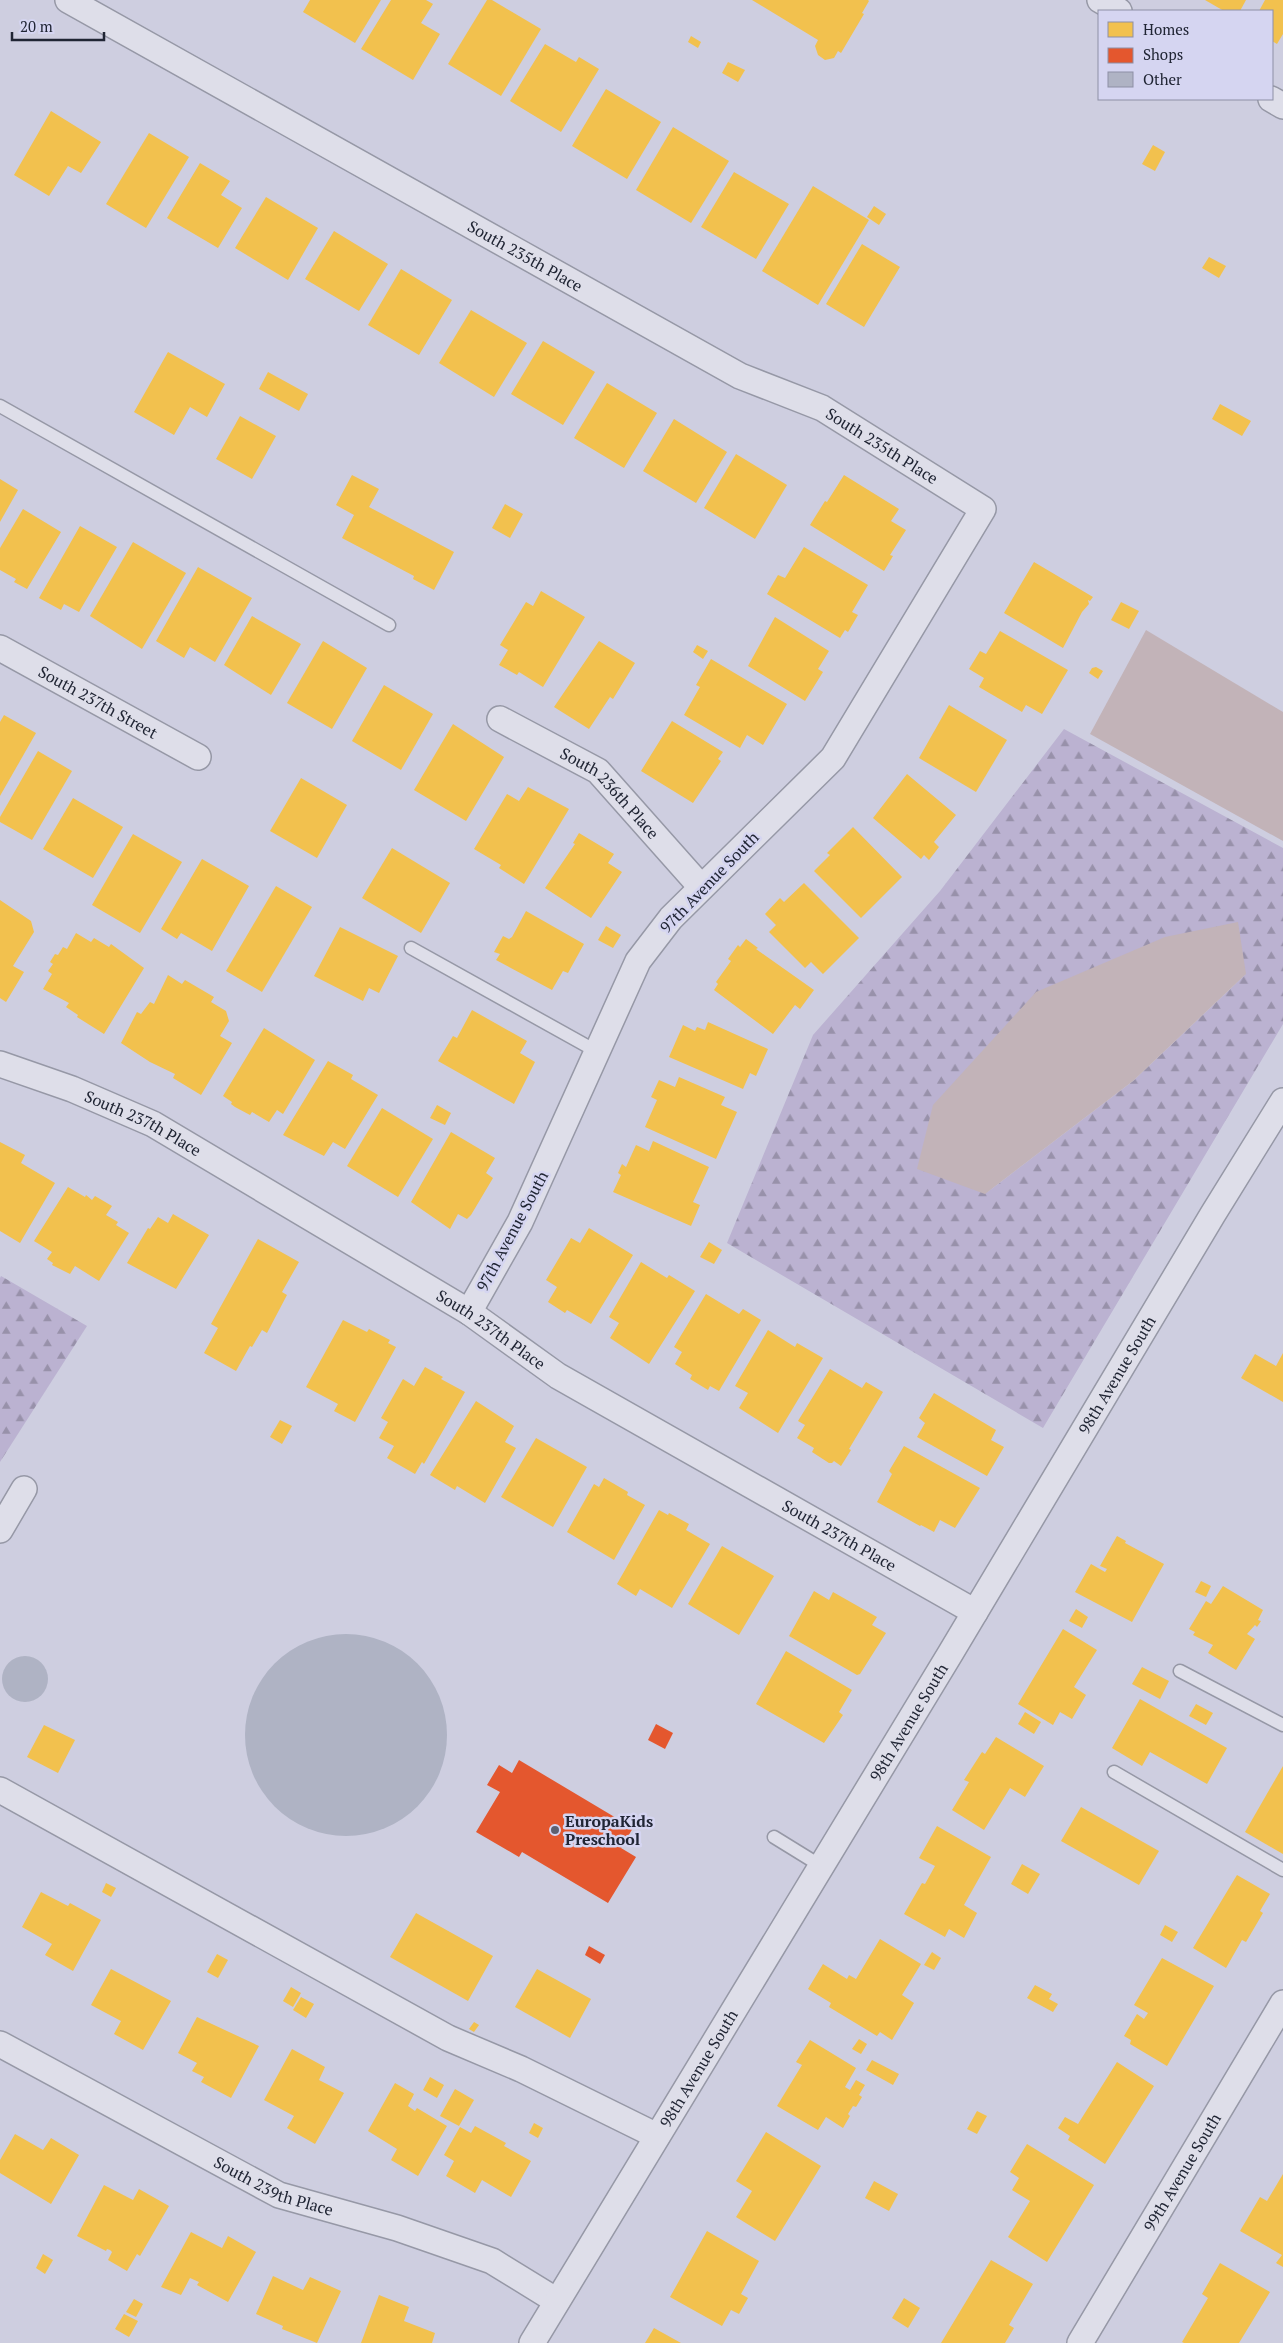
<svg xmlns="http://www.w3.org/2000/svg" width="1283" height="2343" font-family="'PT Serif',serif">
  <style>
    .forest { fill: url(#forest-firs); fill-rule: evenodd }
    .water { fill: #c2b3b8 }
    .homes { fill: #f2c14e }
    .shops { fill: #e4572e }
    .building { fill: #afb3c4 }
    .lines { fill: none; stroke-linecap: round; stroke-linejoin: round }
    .lane-casing { stroke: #9698a6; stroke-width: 15 }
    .street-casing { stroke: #9698a6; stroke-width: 28 }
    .lane { stroke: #dedee9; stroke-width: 12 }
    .street { stroke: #dedee9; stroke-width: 25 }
    .poi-dot { fill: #5d6070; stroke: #d5d5f1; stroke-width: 2 }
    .labels { text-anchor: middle; stroke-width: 5; stroke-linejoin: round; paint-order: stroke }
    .street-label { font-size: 16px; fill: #202534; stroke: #d5d5f1 }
    .poi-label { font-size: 16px; font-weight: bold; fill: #202534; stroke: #d5d5f1; text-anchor: start }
  </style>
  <defs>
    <pattern id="forest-firs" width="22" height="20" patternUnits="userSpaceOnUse" patternTransform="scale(1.25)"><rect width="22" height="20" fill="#bbb2d1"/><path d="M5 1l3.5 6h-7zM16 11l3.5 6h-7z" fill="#9891aa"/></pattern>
  </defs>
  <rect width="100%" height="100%" fill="#cecee0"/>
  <g class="forest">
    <path d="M1064 729 1283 848V1024L1043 1428 727 1243 813 1035 940 891ZM1246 974 1133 1081 985 1194Z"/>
    <polygon points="1,1276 87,1326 0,1462 0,1278"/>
  </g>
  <g class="water">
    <polygon points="1146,630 1283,712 1283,841 1090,734"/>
    <polygon points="1238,922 1246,974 1133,1081 985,1194 917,1169 933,1105 1036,992 1165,937"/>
  </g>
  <g class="homes">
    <polygon points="310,0 381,0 355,43 303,12"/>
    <polygon points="391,0 426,0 433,4 421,23 440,34 413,80 361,49"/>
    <polygon points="487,0 492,0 541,29 501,96 448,64"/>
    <polygon points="752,0 868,0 869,1 862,13 864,14 841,53 838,51 834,58 825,60 818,55 815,46 818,40"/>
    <polygon points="1205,0 1246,0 1240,11 1224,11"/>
    <polygon points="1265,0 1283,0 1283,34 1277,44 1272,41 1272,11 1259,11"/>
    <polygon points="691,36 701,42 698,48 688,42"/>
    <polygon points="545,44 576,62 579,57 599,69 561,132 510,101"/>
    <polygon points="728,62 745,70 738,82 722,73"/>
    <polygon points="606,89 661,122 627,179 572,146"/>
    <polygon points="51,111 101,142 81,173 68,166 49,196 14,175"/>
    <polygon points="673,127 729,161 691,223 636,190"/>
    <polygon points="149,133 189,157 146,228 106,204"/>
    <polygon points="1153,145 1165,152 1155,171 1142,164"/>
    <polygon points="200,163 230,181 221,195 242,208 218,248 167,218"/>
    <polygon points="734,172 789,204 756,259 701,227"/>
    <polygon points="813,186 869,220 818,305 762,271"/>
    <polygon points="266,197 318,228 288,280 235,248"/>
    <polygon points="874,206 886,214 879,225 867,217"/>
    <polygon points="334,231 388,264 359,311 305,279"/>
    <polygon points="862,244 900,267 864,327 826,304"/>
    <polygon points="1209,257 1226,266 1219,278 1202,268"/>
    <polygon points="401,269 452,300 419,355 368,325"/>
    <polygon points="471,310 527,343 494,397 439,363"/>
    <polygon points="543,341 595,372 563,425 511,394"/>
    <polygon points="168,352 225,384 207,417 190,407 174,435 134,412"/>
    <polygon points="268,372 308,394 299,411 259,389"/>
    <polygon points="607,383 657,413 624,468 574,438"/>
    <polygon points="1220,404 1251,421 1242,436 1212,419"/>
    <polygon points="240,416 276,436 252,479 216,459"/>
    <polygon points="674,419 727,452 696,503 643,471"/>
    <polygon points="736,454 787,485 755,539 704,508"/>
    <polygon points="352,475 379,489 369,507 454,552 434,590 413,579 414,576 342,538 354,515 336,505"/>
    <polygon points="844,475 899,509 891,521 906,530 890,555 893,556 884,571 810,525 825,501 827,502"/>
    <polygon points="0,479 18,490 0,522"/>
    <polygon points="505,504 523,514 510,538 492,528"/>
    <polygon points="23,509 61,532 27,589 14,582 16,579 0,570 0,548"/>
    <polygon points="80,526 117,547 79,612 64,604 61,610 39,598"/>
    <polygon points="133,542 186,573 142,649 90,616"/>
    <polygon points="804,547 868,585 852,612 858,615 848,632 845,630 840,638 767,594 778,575 785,578"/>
    <polygon points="1034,562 1093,597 1090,601 1088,600 1089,604 1082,612 1063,648 1004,613"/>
    <polygon points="198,567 252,598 215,662 190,647 184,658 156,641"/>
    <polygon points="541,591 585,617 543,687 519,672 517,675 499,665 508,650 500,645 526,602 533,606"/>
    <polygon points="1121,602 1139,611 1129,629 1111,620"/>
    <polygon points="252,616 301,644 271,695 224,665"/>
    <polygon points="775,617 829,651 818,669 823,672 805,701 748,666"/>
    <polygon points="1000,631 1068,670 1042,714 1026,705 1022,712 979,687 984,678 969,669 980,651 986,654"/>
    <polygon points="323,641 367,668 332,729 287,703"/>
    <polygon points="599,641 635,663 613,699 610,697 589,729 554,707"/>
    <polygon points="697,645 708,651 703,659 693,652"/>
    <polygon points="711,659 787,704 763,745 747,735 740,748 684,715 700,687 696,685"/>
    <polygon points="1096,667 1103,671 1098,679 1089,673 1092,668"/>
    <polygon points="384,685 433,714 401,770 352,741"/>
    <polygon points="949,705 1007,740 976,792 919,758"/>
    <polygon points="4,715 36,733 0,796 0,722"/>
    <polygon points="672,721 723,752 718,759 721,761 693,803 641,771"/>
    <polygon points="453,724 504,757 466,821 414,790"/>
    <polygon points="38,751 72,771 32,840 0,822 0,817"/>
    <polygon points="907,774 956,815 934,842 939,847 929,860 924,855 921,859 873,818"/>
    <polygon points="301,778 347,805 317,858 270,831"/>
    <polygon points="528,787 569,809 524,884 499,868 501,865 474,849 507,794 519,801"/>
    <polygon points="73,798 123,827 93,878 43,849"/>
    <polygon points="853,827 902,877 861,918 814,871 830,855 827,853"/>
    <polygon points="579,833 614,854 608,863 622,872 591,918 545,888 575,844 573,843"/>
    <polygon points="133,834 182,862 140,933 92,905"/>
    <polygon points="392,848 450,883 421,933 362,898"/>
    <polygon points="202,859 249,886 212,951 181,933 177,939 161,929"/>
    <polygon points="804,883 859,938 823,974 811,962 805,968 769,932 776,925 765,914 780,898 784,902"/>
    <polygon points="276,886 312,907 262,992 226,971"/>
    <polygon points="0,900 31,921 34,932 13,966 24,972 6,1002 0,998"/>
    <polygon points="526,911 584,944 568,973 563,971 552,990 496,960 500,954 494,952 503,936 509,939 512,937"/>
    <polygon points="606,926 621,935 613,948 598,940"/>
    <polygon points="340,927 398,956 379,993 369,988 363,1001 314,976"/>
    <polygon points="76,933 91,942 94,938 109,947 111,944 144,968 104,1034 77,1017 78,1015 66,1007 69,1003 43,989 52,974 48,971 53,964 50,962 55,954 58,955 63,947 67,949"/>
    <polygon points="746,939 758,948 756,949 814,990 800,1009 795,1005 773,1034 714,990 718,984 716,982 731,961 728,959 738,945 740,947"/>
    <polygon points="168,975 182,984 185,980 214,997 211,1002 226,1011 229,1021 220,1036 232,1043 201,1095 173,1078 175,1074 150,1062 121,1043 137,1012 141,1014 150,1002 154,1004"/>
    <polygon points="472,1010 527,1041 520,1053 535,1062 514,1104 438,1061 453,1036 457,1038"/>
    <polygon points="708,1022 768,1049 756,1076 750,1073 743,1089 669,1057 683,1025 695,1031 697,1027 705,1030"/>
    <polygon points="264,1028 315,1060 283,1114 277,1110 269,1122 252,1112 250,1115 235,1107 231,1104 232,1102 223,1096"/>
    <polygon points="328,1061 353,1075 351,1079 378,1095 345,1149 333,1142 324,1156 283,1135"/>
    <polygon points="679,1077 725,1097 721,1105 737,1112 716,1159 645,1127 657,1100 651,1097 659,1080 675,1087"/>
    <polygon points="437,1105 451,1113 445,1125 430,1118"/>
    <polygon points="382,1108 433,1139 398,1197 347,1166"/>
    <polygon points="451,1132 495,1158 486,1173 493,1178 471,1215 467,1219 458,1214 450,1229 411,1202"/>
    <polygon points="653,1141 709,1167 693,1202 700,1205 691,1226 613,1192 621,1175 618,1173 622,1164 626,1167 636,1145 649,1151"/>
    <polygon points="0,1142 25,1155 21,1163 55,1183 20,1243 0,1231"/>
    <polygon points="68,1187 85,1197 86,1195 92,1200 95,1196 112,1206 106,1215 118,1222 116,1225 129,1233 99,1281 75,1266 70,1274 52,1265 53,1263 47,1259 52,1252 34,1241"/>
    <polygon points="173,1214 209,1235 176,1289 127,1263 148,1228 150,1229 158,1217 168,1223"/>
    <polygon points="589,1228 633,1255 591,1324 567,1310 565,1313 548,1302 557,1287 546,1280 571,1238 580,1243"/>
    <polygon points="258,1239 299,1262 282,1292 287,1295 267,1333 262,1330 252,1347 250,1346 236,1371 204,1353 218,1328 211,1324"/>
    <polygon points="709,1242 722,1250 714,1264 700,1257"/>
    <polygon points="641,1262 667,1278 669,1275 695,1291 649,1364 610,1338 619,1323 609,1317"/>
    <polygon points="706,1294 739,1314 743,1309 761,1320 719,1391 710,1386 708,1390 690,1379 692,1375 675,1364 682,1352 674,1347"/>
    <polygon points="343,1320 367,1332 369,1329 390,1340 388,1343 396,1347 355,1422 334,1411 338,1404 306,1387"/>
    <polygon points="768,1330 795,1347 797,1343 823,1358 778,1433 739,1408 748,1393 735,1386"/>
    <polygon points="1283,1353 1283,1402 1241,1378 1255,1354 1276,1366"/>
    <polygon points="425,1367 443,1377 441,1379 465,1392 424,1464 422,1462 415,1474 387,1458 394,1446 379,1438 388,1422 381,1418 403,1379 414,1386"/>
    <polygon points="830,1369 862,1388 866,1382 883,1392 849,1449 851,1450 841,1466 834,1461 832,1463 829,1463 812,1452 814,1448 797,1438 805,1425 798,1421"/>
    <polygon points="934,1393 996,1430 991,1440 1004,1447 987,1476 917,1437 925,1423 919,1418"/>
    <polygon points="476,1401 514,1426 505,1442 516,1448 485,1503 457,1486 455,1490 430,1475"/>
    <polygon points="280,1420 292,1426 282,1444 270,1437"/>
    <polygon points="536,1438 587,1467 553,1527 501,1497"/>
    <polygon points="904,1446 980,1488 955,1528 940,1520 934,1532 921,1525 920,1526 877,1502 892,1474 889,1471"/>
    <polygon points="604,1478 628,1492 627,1495 645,1505 614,1560 567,1532 594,1484 599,1487"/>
    <polygon points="659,1510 668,1515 669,1513 689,1524 686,1530 710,1544 672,1608 640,1589 636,1596 617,1584"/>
    <polygon points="1117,1536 1126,1541 1125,1543 1164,1564 1132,1622 1075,1592 1091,1564 1105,1572 1107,1569 1100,1566"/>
    <polygon points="722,1546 774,1576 739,1635 688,1604"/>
    <polygon points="1201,1581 1211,1586 1206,1597 1195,1592"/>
    <polygon points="1223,1586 1263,1610 1258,1620 1261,1621 1257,1627 1255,1625 1247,1634 1255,1639 1236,1670 1208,1653 1213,1645 1193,1635 1195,1632 1189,1629 1206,1601 1211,1604"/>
    <polygon points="814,1591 829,1600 833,1592 877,1617 872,1625 886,1633 860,1674 857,1675 789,1636"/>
    <polygon points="1076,1609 1088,1617 1082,1628 1069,1621"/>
    <polygon points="1063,1629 1097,1650 1074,1687 1086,1695 1072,1719 1060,1712 1053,1725 1018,1704"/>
    <polygon points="786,1651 852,1690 839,1712 843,1715 824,1743 756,1704"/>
    <polygon points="1142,1667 1169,1681 1160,1699 1132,1684"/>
    <polygon points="1140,1699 1227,1748 1207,1784 1150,1752 1142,1766 1112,1748"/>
    <polygon points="1196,1704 1213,1713 1206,1725 1189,1716"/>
    <polygon points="1025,1712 1041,1722 1034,1734 1018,1724"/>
    <polygon points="44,1725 75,1740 58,1773 27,1757"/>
    <polygon points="996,1737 1044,1766 1025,1797 1010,1788 984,1830 952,1810 969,1782 964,1780 982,1752 985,1754"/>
    <polygon points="1283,1766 1283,1854 1245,1832"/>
    <polygon points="1081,1807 1159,1851 1139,1885 1061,1841"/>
    <polygon points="937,1826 991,1857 964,1905 977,1913 964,1938 949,1929 945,1937 904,1914 922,1883 925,1884 935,1866 919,1858"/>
    <polygon points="1022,1864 1040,1874 1028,1894 1011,1884"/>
    <polygon points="1237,1875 1270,1894 1260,1911 1263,1913 1246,1942 1242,1940 1226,1968 1193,1948"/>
    <polygon points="106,1883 116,1888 111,1897 102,1892"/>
    <polygon points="41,1892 68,1906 70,1903 101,1920 73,1971 45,1955 52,1944 22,1927"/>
    <polygon points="416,1913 493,1956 468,2001 390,1957"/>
    <polygon points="1165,1925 1178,1932 1172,1942 1160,1935"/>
    <polygon points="880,1939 921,1964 902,1995 914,2003 892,2040 880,2032 877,2036 829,2007 831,2003 808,1989 823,1964 847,1979 849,1975 856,1979"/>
    <polygon points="932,1952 941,1958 934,1970 924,1965"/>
    <polygon points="217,1954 228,1960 218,1978 207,1972"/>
    <polygon points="1162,1958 1214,1986 1167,2066 1130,2044 1131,2040 1124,2036 1137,2014 1144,2019 1148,2013 1134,2005"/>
    <polygon points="111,1969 171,2001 143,2050 114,2034 121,2021 91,2005"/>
    <polygon points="537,1969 591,1999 570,2038 515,2007"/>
    <polygon points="1035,1985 1052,1994 1049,1999 1058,2004 1053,2012 1027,1998"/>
    <polygon points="291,1987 301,1993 293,2007 283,2001"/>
    <polygon points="301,1997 314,2004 306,2018 293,2010"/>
    <polygon points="197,2017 259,2046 231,2098 201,2082 204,2077 192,2071 197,2063 178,2053"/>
    <polygon points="474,2022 479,2025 474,2032 469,2029"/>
    <polygon points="859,2039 867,2044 861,2054 852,2049"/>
    <polygon points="810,2040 856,2068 845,2087 850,2090 856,2080 865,2085 859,2095 862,2097 856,2107 853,2106 848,2114 850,2116 843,2128 826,2117 818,2130 777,2106 802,2065 796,2062"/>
    <polygon points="292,2049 325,2067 319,2080 344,2093 315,2144 287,2128 294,2116 264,2100"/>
    <polygon points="872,2060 899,2074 893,2085 866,2070"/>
    <polygon points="1117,2062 1154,2086 1105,2164 1068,2140 1070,2136 1058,2128 1065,2117 1078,2124"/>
    <polygon points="430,2077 444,2085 437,2098 423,2090"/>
    <polygon points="395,2083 414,2094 408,2106 415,2111 417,2108 447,2126 418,2176 391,2160 397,2149 368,2131"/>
    <polygon points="455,2089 474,2100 459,2126 440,2116"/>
    <polygon points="977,2111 987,2116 977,2134 967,2129"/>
    <polygon points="534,2123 543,2128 538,2138 529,2133"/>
    <polygon points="475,2126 506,2143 504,2146 531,2161 511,2197 482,2180 475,2193 446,2176 454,2161 444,2155 460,2127 471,2133"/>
    <polygon points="766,2132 821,2166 775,2241 736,2217 752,2191 736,2181"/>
    <polygon points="15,2134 43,2150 51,2138 79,2155 51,2204 0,2173 0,2160"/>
    <polygon points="1027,2144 1094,2185 1047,2262 1008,2237 1030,2201 1012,2190 1019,2178 1010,2172"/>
    <polygon points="1283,2174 1283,2267 1276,2263 1282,2255 1240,2231 1260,2197 1267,2201"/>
    <polygon points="874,2181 898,2194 889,2211 865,2198"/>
    <polygon points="104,2185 133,2200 139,2189 169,2206 140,2256 137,2254 127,2271 108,2260 112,2252 110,2250 107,2249 106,2251 77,2236"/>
    <polygon points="707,2231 759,2261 741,2294 748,2298 739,2314 731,2310 722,2326 670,2297"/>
    <polygon points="191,2232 222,2248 228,2236 256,2252 228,2302 197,2285 199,2282 190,2278 181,2295 161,2287"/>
    <polygon points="43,2254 53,2260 45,2274 36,2268"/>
    <polygon points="991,2260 1033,2284 1009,2325 1014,2328 1005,2343 941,2343"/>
    <polygon points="1220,2263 1270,2292 1239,2343 1184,2343 1182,2342 1208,2298 1202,2294"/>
    <polygon points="273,2276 303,2290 310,2277 341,2291 317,2343 282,2329 283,2326 256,2314"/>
    <polygon points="379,2295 409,2307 404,2321 435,2333 432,2343 361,2343"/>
    <polygon points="904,2298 920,2308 908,2328 892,2318"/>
    <polygon points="134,2299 143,2304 136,2317 126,2312"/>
    <polygon points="124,2314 138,2321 129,2337 115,2329"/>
    <polygon points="654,2328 681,2343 645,2343"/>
  </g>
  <g class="shops">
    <polygon points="656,1724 673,1733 665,1749 648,1740"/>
    <polygon points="519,1760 633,1828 621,1848 636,1857 608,1903 522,1852 519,1857 476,1832 500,1792 487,1785 499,1765 512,1773"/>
    <polygon points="589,1946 605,1955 600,1964 585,1955"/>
  </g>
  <g class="building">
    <circle cx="346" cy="1735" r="101"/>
    <circle cx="25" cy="1679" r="23"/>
  </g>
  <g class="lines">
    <g class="lane-casing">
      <g id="lane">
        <polyline points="0,406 389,625"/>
        <polyline points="411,948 596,1051"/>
        <polyline points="1180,1671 1283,1725"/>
        <polyline points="1114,1772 1283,1870"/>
        <polyline points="774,1837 821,1866"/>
      </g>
    </g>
    <g class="street-casing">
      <g id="street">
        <path id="s1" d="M68 0 740 376 822 408 983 509 833 758 671 918 638 961 520 1222 469 1312"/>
        <polyline points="1100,0 1119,11"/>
        <polyline points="1271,99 1283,106"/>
        <path id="s2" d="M0 648 198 757"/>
        <path id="s3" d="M500 719 598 771 701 887"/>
        <path id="s4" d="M0 1064 72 1089 153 1124 469 1312 558 1376 975 1612"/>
        <polyline points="0,1530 24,1489"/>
        <polyline points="0,1790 448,2038 521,2069 657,2136"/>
        <path id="s5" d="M0 2044 279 2195 397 2228 492 2261 557 2301"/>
        <path id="s6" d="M532 2343 950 1654 1213 1214 1283 1101"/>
        <path id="s7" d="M1080 2343 1283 2003"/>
      </g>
    </g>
    <use href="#lane" class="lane"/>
    <use href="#street" class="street"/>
  </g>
  <circle class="poi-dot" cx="555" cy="1830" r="5"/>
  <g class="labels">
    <g class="street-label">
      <text dy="6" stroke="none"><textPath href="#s1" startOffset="524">South 235th Place</textPath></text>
      <text dy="6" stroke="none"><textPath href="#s1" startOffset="929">South 235th Place</textPath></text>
      <text dy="6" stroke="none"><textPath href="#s2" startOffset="112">South 237th Street</textPath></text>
      <text dy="6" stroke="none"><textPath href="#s3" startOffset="134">South 236th Place</textPath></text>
      <text transform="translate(709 882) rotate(-46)" y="6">97th Avenue South</text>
      <text dy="6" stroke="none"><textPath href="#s4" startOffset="155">South 237th Place</textPath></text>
      <text transform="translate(512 1231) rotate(-62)" y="6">97th Avenue South</text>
      <text dy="6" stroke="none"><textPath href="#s4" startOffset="560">South 237th Place</textPath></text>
      <text dy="6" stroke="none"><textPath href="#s6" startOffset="1131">98th Avenue South</textPath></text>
      <text dy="6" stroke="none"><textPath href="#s4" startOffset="965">South 237th Place</textPath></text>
      <text dy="6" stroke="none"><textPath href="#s6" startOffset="726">98th Avenue South</textPath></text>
      <text dy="6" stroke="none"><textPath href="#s6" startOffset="321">98th Avenue South</textPath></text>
      <text dy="6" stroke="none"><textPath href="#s7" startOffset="199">99th Avenue South</textPath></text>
      <text dy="6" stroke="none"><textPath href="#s5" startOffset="309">South 239th Place</textPath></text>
    </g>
    <g class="poi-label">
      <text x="565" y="1827">EuropaKids<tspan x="565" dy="18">Preschool</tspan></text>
    </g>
  </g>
  <rect x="1098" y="10" width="175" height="90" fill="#d5d5f1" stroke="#8d8fa5"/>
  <rect x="1108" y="22" width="25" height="15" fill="#f2c14e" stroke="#8d8fa5"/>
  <text x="1143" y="35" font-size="15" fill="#202534">Homes</text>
  <rect x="1108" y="48" width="25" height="15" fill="#e4572e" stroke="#8d8fa5"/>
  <text x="1143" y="60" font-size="15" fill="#202534">Shops</text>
  <rect x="1108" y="72" width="25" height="15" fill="#afb3c4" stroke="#8d8fa5"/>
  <text x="1143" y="85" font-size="15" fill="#202534">Other</text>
  <path d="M12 32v8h92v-8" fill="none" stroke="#202534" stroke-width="2.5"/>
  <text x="20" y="32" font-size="15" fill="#202534" stroke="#d5d5f1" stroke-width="4" paint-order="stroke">20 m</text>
</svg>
